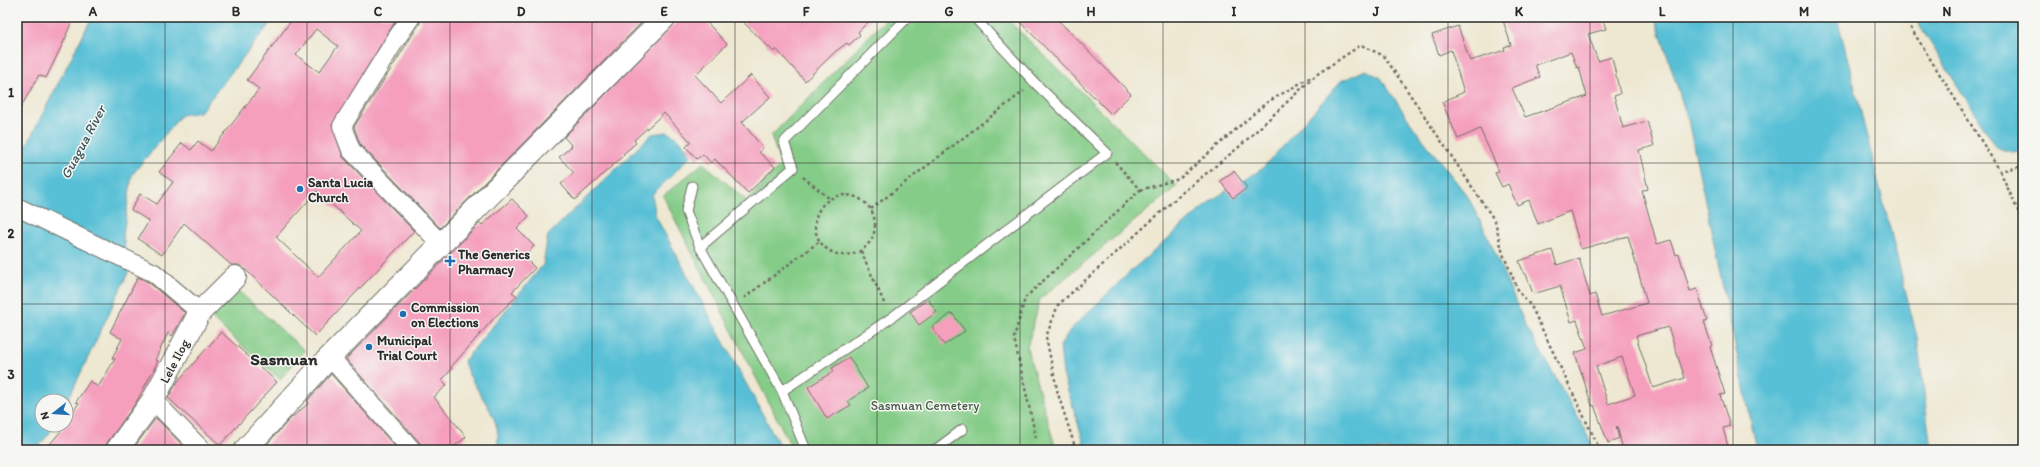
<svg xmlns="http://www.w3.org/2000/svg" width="2040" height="467" font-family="Itim,sans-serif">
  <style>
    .green { fill: #84cc87; stroke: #587c59 }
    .water { fill: #59c0d6; stroke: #427680 }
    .building { fill: #f59fbd; fill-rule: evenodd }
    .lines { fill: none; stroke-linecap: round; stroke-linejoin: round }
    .service-casing { stroke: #6f6d65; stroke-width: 11 }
    .minor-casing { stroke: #6f6d65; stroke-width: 20 }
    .tertiary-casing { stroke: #6f6d65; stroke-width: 24 }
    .path { stroke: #6f6d65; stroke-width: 2.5; stroke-dasharray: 3 3; stroke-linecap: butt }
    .service { stroke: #fff; stroke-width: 9 }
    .minor { stroke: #fff; stroke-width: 18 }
    .tertiary { stroke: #fff; stroke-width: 22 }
    .grid { fill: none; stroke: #2b2b2b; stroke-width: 1; stroke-opacity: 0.55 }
    .poi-dot { fill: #1f6fb2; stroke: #f6f6f2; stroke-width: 1.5 }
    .labels { text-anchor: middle; stroke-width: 3; stroke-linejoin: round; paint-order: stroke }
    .poi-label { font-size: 13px; font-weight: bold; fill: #2b2b2b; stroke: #f6f6f2; text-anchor: start }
    .street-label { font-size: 13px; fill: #2b2b2b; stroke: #f6f6f2 }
    .park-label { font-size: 13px; fill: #465b47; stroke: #f6f6f2 }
    .water-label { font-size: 14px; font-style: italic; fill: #39585e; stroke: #f6f6f2 }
    .district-label { font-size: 17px; font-weight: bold; fill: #2b2b2b; stroke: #f6f6f2 }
    .neatline { fill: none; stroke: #2b2b2b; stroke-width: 1.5 }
    .grid-label { font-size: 13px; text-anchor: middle; font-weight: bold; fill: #2b2b2b }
  </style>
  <rect width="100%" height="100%" fill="#f6f6f2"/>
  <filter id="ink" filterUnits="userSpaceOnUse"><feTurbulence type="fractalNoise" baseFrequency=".025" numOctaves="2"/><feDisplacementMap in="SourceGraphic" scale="8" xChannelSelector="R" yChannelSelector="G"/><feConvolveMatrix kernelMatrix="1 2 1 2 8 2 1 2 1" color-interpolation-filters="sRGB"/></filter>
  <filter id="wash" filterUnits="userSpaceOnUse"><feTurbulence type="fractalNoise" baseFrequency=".012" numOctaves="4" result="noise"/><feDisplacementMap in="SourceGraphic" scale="16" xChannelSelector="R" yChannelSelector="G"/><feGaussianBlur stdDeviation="0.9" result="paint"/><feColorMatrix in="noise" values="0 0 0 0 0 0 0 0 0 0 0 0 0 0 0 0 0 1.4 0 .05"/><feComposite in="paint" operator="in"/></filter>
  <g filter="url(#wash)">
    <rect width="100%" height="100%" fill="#eee8d2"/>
    <g class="green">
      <polygon points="888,17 1005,17 1177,186 1040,299 1027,348 1056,450 793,450 663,196 703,163 747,201 781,165 771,136"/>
      <polygon points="236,289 305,351 280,379 211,318"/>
    </g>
    <g class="water">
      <polygon points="92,17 275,17 200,112 181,115 132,175 123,235 128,273 66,404 66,401 42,401 42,425 56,425 36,450 17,450 17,164"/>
      <polygon points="1655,17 1837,17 1917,337 1931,450 1757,450 1688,120"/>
      <polygon points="1914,17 2023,17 2023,150 2013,152 1997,148"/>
      <polygon points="1366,70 1381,78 1414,128 1468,197 1490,241 1524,322 1583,426 1594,450 1086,450 1063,374 1060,346 1070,330 1132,270 1212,200 1262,169 1341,81"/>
      <path d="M668 132 680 140 691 156 652 195 656 217 782 450H496C507 417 471 391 464 361L543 265 548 235 652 134Z"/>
    </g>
    <g id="blocks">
      <g class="building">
        <polygon points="17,17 74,17 66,35 67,35 46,78 39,75 17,114"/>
        <path d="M294 17H398L332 125 343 157 414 231 315 336 246 270 239 265H231L184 223 162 255 138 239 149 221 131 210 140 194 157 204 173 182 159 172 182 143 191 150 198 141 211 151 259 89 247 80ZM316 29 338 46 319 72 296 55ZM317 191 361 231 318 277 276 237Z"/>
        <polygon points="421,17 647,17 440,228 360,144 354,127 420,23"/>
        <polygon points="681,17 702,17 727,44 695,75 721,103 751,75 770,97 742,122 763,148 759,152 775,167 748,193 715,159 711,163 703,154 697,159 686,147 691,142 664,113 634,140 636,143 623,154 624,155 575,200 561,184 574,173 559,157 572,146 564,137"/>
        <polygon points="738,17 873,17 858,32 860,35 849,45 847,43 836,51 805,81 776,49 774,52"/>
        <polygon points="1015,17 1055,17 1131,94 1111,114"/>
        <path d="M1502 17H1602L1606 29 1588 34 1598 61 1612 57 1620 94 1614 96 1623 128 1647 121 1654 146 1639 150 1648 189 1642 191 1657 244 1671 240 1676 255 1679 254 1690 291 1697 289 1707 321 1704 322 1712 346 1710 347 1725 394 1720 395 1730 426 1723 428 1729 450H1623L1617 426 1616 427 1619 438 1608 443 1594 405 1592 406 1575 353 1587 349 1577 320 1571 322 1560 286 1533 294 1526 274H1524L1519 261 1552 250 1557 265 1579 258 1590 296 1595 294 1602 316 1647 303 1628 236 1581 249 1570 211 1538 224 1529 200 1517 205 1508 184 1502 187 1495 173 1499 171 1480 129 1458 139 1442 102 1464 92 1451 50 1439 55 1432 35 1458 26 1470 61 1505 50 1504 47 1511 45ZM1571 52 1577 68 1579 67 1587 96 1525 117 1512 88 1540 77 1535 65ZM1668 327 1685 378 1653 388 1636 336ZM1622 357 1635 395 1608 404 1596 366Z"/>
        <polygon points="1234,171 1247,188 1233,198 1220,181"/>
        <polygon points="512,199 529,216 517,229 534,246 524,257 535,268 512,292 517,296 496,316 451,367 452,369 442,380 447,385 434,397 466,437 450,450 422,450 420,443 346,359 480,223 482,225"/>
        <polygon points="138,277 148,282 185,313 172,336 168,333 155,360 158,361 137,401 107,443 105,450 45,450 66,425 66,421 79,403 76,402 90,381 98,387 115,359 112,358 122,339 110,332"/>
        <polygon points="928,299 937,312 919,325 910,312"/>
        <polygon points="952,313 965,331 944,345 932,327"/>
        <polygon points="221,332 277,382 220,445 168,398 178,381"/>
        <polygon points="849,357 868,388 848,401 851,405 827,419 808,387 834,371 832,368"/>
        <polygon points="331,374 398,450 273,450 267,444 291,418 309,403 307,401"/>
        <polygon points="156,418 187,450 132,450"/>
      </g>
    </g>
  </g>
  <g filter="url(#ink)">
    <use href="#blocks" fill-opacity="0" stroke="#6f6d65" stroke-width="1"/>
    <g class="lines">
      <g class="service-casing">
        <g id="service">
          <polyline points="692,186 686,211 700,247"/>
          <polyline points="782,391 891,318 1107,153 1035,83 974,17"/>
          <polyline points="806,450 782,391 700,247 793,168 784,142 908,17"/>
          <polyline points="935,450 963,429"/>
        </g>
      </g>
      <g class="minor-casing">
        <g id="minor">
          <polyline points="411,17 396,39 342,126 351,150 441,244"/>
          <polyline points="17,207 154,273 200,312"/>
          <polyline points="330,357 412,450"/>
          <polyline points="153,400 202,450"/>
        </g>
      </g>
      <g class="tertiary-casing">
        <g id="tertiary">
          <polyline points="117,450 153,400 200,312 235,277"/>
          <polyline points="245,450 325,362 665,17"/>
        </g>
      </g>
      <g class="path">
        <polyline points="1904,17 2000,171 2023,166"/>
        <polyline points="2000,171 2023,222"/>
        <polyline points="803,177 830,199"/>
        <polyline points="1140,190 1179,179 1266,103 1311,77"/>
        <circle cx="845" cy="225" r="30"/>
        <polyline points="871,209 1024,91"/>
        <polyline points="861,251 885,305"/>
        <polyline points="744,298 820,241"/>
        <polyline points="1036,438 1014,338 1025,298 1140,190 1115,162"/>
        <polyline points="1076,450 1058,394 1046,337 1058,305 1182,193 1239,147 1316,75 1361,45 1384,56 1495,221 1503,254 1519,292 1531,306 1600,450"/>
      </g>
      <use href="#service" class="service"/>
      <use href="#minor" class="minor"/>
      <use href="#tertiary" class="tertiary"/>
    </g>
  </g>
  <path class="grid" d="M165 17V450M307 17V450M450 17V450M592 17V450M735 17V450M877 17V450M1020 17V450M1163 17V450M1305 17V450M1448 17V450M1590 17V450M1733 17V450M1875 17V450M17 163H2023M17 304H2023"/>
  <g class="poi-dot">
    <circle cx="300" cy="189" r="4"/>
    <path d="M448 255h4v4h4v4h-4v4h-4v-4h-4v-4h4z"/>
    <circle cx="403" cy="314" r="4"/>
    <circle cx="369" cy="347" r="4"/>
  </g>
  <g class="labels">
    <g class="poi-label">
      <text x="308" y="187">Santa Lucia<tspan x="308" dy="15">Church</tspan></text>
      <text x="458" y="259">The Generics<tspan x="458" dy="15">Pharmacy</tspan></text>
      <text x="411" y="312">Commission<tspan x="411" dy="15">on Elections</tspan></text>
      <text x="377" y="345">Municipal<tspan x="377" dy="15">Trial Court</tspan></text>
    </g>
    <g class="street-label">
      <text transform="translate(174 361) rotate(-62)" y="5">Lele Ilog</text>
    </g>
    <g class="park-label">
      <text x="925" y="410">Sasmuan Cemetery</text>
    </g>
    <g class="water-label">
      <text transform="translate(83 142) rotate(-62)" y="5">Guagua River</text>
    </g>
    <g class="district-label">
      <text x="284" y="365">Sasmuan</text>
    </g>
  </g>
  <rect width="2040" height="467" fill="none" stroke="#f6f6f2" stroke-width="44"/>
  <g transform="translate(54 413) rotate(253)"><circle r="19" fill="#f6f6f2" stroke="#a5a5a2"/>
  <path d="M0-3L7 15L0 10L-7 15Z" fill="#1f6fb2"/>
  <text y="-6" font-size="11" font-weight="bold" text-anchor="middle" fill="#2b2b2b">N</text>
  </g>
  <rect x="22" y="22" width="1996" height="423" class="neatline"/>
  <g class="grid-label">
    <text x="93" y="16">A</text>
    <text x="236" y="16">B</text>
    <text x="378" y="16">C</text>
    <text x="521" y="16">D</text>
    <text x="664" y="16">E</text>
    <text x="806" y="16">F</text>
    <text x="949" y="16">G</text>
    <text x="1091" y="16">H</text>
    <text x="1234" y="16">I</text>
    <text x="1376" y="16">J</text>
    <text x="1519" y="16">K</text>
    <text x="1662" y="16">L</text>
    <text x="1804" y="16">M</text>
    <text x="1947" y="16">N</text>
    <text x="11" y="97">1</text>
    <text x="11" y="238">2</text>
    <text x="11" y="379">3</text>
  </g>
</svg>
